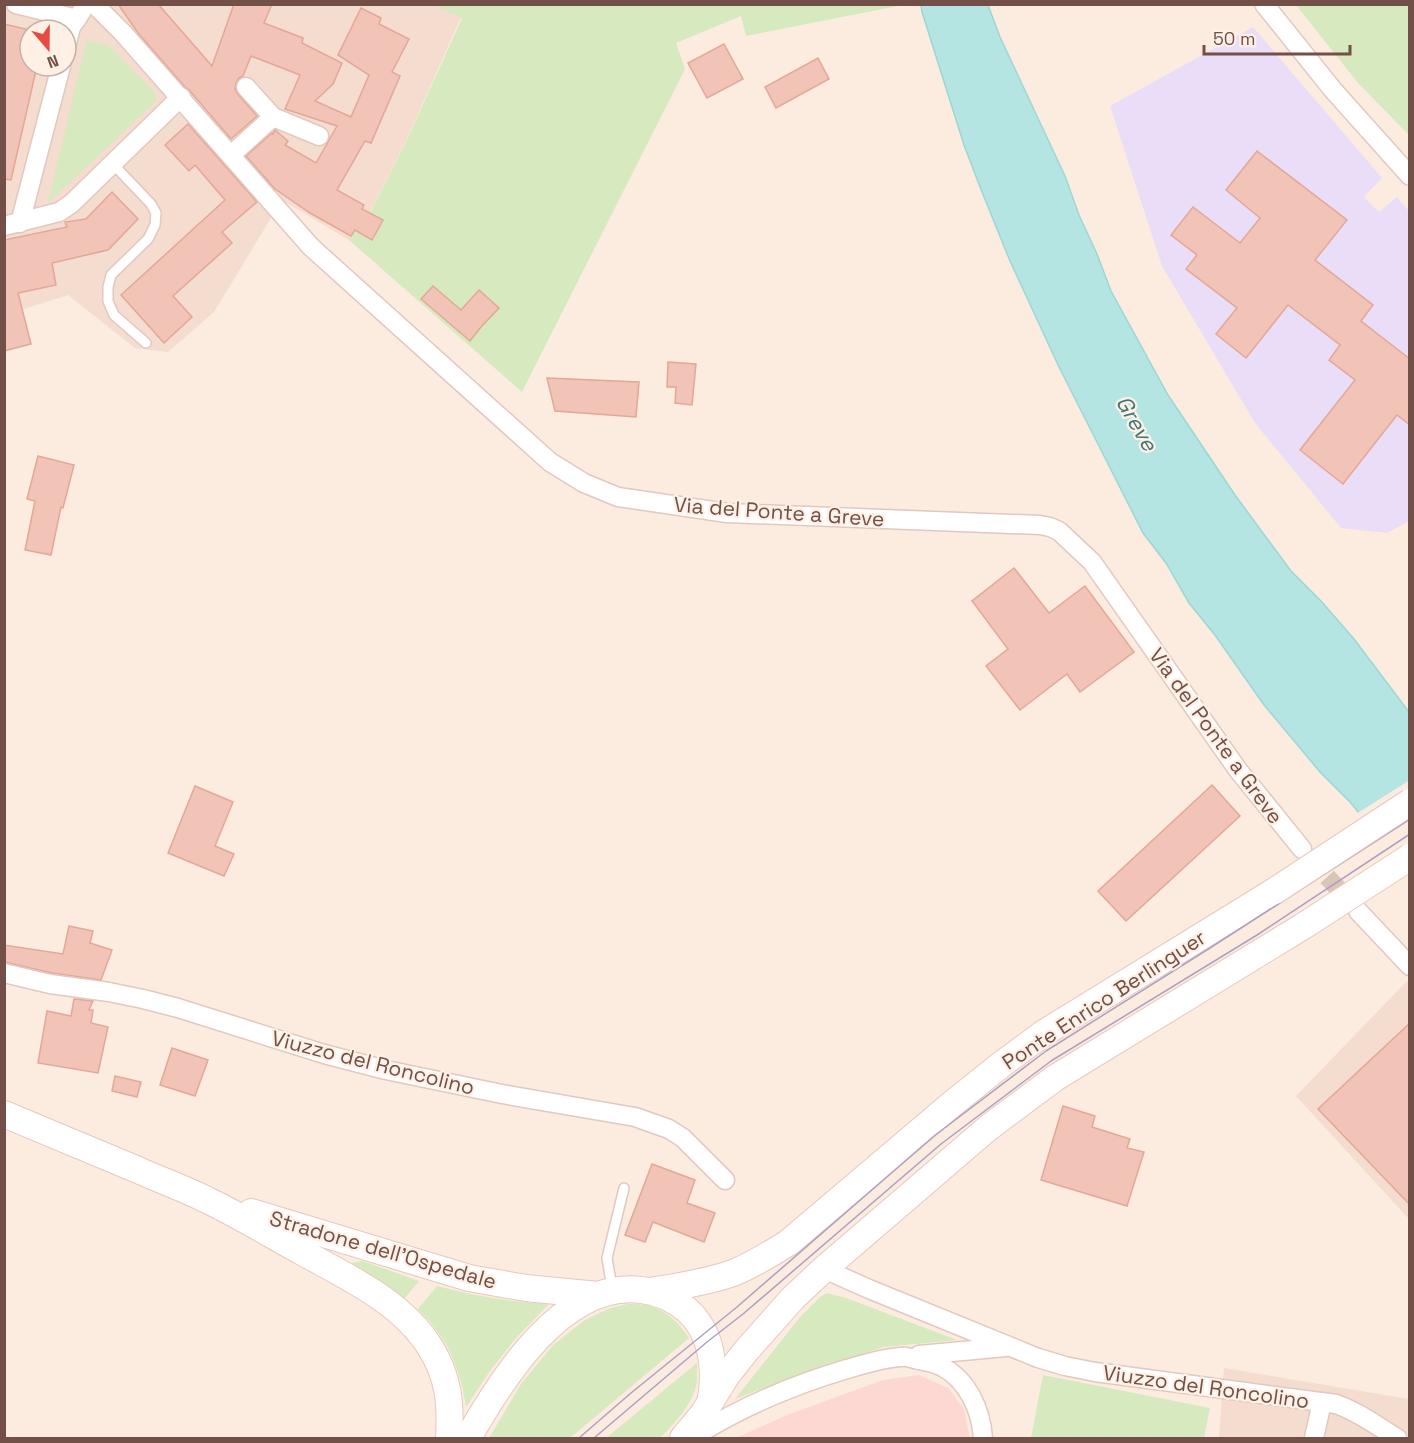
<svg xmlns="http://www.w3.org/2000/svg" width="1414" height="1443" font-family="'Space Grotesk',sans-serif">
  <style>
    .residential { fill: #f4dcce; fill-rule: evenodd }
    .commercial { fill: #fdd8d3 }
    .education { fill: #e9ddf8 }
    .green { fill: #d7e9bf }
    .water { fill: #b4e5e3; stroke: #9bd7d5; stroke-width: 1.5 }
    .pier { fill: #fcecdf }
    .building { fill: #f1c4b7; stroke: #e4a797; stroke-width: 1.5 }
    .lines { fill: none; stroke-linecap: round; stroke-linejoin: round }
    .street-tunnel { stroke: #dac5b9; stroke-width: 18; stroke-dasharray: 18 9; stroke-linecap: butt }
    .lane-casing { stroke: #e2c8bf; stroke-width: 12 }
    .street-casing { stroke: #e2c8bf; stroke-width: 21 }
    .secondary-casing { stroke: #e7c8bc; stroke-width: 28 }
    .lane { stroke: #fff; stroke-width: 9 }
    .street { stroke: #fff; stroke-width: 18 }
    .secondary { stroke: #fff; stroke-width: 26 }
    .tram { stroke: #ad9fc4; stroke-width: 1.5 }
    .secondary-bridge-casing { stroke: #e7c8bc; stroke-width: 28; stroke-linecap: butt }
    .secondary-bridge { stroke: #fff; stroke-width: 26 }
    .labels { text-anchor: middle; stroke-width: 4.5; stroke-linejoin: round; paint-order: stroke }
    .street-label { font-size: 21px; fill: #724f47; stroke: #fff0e5 }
    .water-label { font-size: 22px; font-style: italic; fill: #3c7878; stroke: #fff0e5 }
  </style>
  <rect width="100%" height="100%" fill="#fcecdf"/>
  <g class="residential">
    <path d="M432 4 461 17 406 141 370 212 383 220 372 240 354 231 349 240 282 200 214 312 168 352 135 348 68 295 5 315V5ZM30 30H66V66H30Z"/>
    <polygon points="1407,981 1409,983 1409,1219 1296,1096"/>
    <polygon points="1224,1368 1409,1399 1409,1438 1219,1438"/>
  </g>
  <polygon class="commercial" points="919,1375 948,1388 964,1409 970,1438 736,1438 787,1415 883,1380"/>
  <polygon class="education" points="1253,27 1382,178 1364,197 1379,212 1397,197 1409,211 1409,521 1387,533 1341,528 1255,423 1162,266 1110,106"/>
  <g class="green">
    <polygon points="433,5 903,5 746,36 741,16 676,43 685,69 522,392 349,240 354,230 372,240 383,221 370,213 406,142 462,18"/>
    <polygon points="1296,5 1409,5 1409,135 1358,83"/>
    <polygon points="87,40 109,46 155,93 156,101 48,203"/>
    <polygon points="362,1261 419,1281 404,1299 393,1290 352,1268 352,1263"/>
    <path d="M437 1286C474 1296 511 1302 549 1304L515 1339 490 1371 466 1407C462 1380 454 1353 437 1331 432 1323 424 1316 418 1309Z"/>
    <polygon points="827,1293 846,1298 957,1340 884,1347 817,1368 735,1399 801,1316 820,1297"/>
    <path d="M627 1304C634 1304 641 1304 647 1305 665 1309 679 1323 689 1338L570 1438H489L521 1384 553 1345 585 1320 608 1309Z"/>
    <path d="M697 1363C697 1369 697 1376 697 1382 693 1404 675 1423 660 1438H606Z"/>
    <polygon points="1043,1375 1210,1408 1204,1438 1031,1438"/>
  </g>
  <polygon class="water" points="921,5 988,5 1000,37 1065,176 1079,215 1097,254 1111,291 1168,395 1235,495 1291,571 1321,601 1354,639 1409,712 1409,873 1350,802 1320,772 1264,705 1215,635 1189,603 1166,563 1143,533 1059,367 1010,261 980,187 964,145 922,12"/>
  <polygon class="pier" points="1410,780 1410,876 1356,814"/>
  <g class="building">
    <polygon points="118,4 158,4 212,66 234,4 272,4 264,23 303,38 302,43 342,63 333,84 315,101 351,117 369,75 338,55 361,8 381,18 379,24 409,39 392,72 400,76 371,143 365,141 337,190 364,205 362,209 383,220 372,240 355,230 351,236 310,213 275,189 246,156 272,133 273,134 275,130 288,141 285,145 316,163 337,126 285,109 300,75 251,56 243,76 239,78 236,83 235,89 237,93 257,116 231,139 189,90 185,87 138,33"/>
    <polygon points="4,24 30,30 30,66 37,66 11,180 4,179"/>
    <polygon points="724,44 743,79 707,98 688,63"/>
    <polygon points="818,58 829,79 776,108 765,87"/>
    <polygon points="188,124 257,202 222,232 232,243 173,296 192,317 164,343 121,295 225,200 195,165 189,171 165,145"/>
    <polygon points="1257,151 1347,220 1315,260 1373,305 1361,321 1410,359 1410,425 1397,415 1343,484 1300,450 1355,380 1329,360 1340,345 1288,305 1246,358 1216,334 1237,308 1186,269 1197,255 1171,235 1193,207 1240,243 1260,218 1226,190"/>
    <polygon points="112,192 138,219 108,250 52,263 56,285 18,293 31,344 4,351 4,240 67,227 65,222 86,219"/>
    <polygon points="433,286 461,310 479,290 499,308 481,327 470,341 421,299"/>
    <polygon points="668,362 696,364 692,405 675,403 676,387 667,387"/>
    <polygon points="547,378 639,382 636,417 555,411"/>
    <polygon points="38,456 74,465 63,508 61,507 51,555 25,550 35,501 27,499"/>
    <polygon points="1014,568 1049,613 1085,586 1134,652 1080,692 1067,674 1020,710 986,666 1008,649 972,601"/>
    <polygon points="1212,785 1240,816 1126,921 1098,891"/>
    <polygon points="195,786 233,802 215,846 234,854 224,876 168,853"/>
    <polygon points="69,926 93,931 90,943 112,950 101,980 52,973 4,962 4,945 63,954"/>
    <polygon points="74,999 93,1001 89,1010 93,1010 91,1023 108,1027 98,1073 38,1063 47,1011 71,1016"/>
    <polygon points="1410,1023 1410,1205 1318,1109"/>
    <polygon points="172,1048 208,1060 195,1096 160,1085"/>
    <polygon points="115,1076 141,1082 137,1097 112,1091"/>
    <polygon points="1063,1106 1095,1116 1092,1127 1130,1139 1127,1148 1144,1152 1127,1206 1041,1180"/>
    <polygon points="652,1164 695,1180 687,1203 715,1213 704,1242 653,1222 645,1242 625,1235"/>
  </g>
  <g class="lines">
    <polyline class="street-tunnel" points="1309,857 1353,905"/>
    <g class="lane-casing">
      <g id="lane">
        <polyline points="113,164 151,204 156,213 155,225 148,239 111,275 108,287 108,301 114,315 146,343"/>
        <polyline points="612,1288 607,1258 624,1188"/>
      </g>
    </g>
    <g class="street-casing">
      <g id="street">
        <polyline points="16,4 77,19"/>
        <polyline points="94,4 123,33 311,247 550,462 584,483 618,497 727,513 1040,525 1050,527 1059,531 1092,562 1238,770 1302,849"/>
        <polyline points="1264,4 1333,90 1410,176"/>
        <polyline points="66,47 71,27 82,11"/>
        <polyline points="273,117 319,136"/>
        <polyline points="231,155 273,117 246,87"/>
        <polyline points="20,223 61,66"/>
        <polyline points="4,226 59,212 71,204 181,97"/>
        <polyline points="1358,911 1410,966"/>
        <polyline points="4,973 50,984 109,992 143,999 178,1008 324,1054 386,1070 502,1094 635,1117 669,1129 683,1138 725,1180"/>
        <path d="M825 1268 833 1273 869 1289 1038 1358 1065 1366 1095 1372 1336 1404C1359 1412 1377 1426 1397 1438"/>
        <polyline points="919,1355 1006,1347"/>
        <path d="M692 1438C739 1408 793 1385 847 1369 864 1364 883 1358 901 1357 907 1356 913 1359 919 1360 926 1361 934 1363 941 1366 968 1380 981 1410 983 1438"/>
        <polyline points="1314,1438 1322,1402"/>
      </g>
    </g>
    <g class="secondary-casing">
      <g id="secondary">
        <path d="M4 1114C49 1133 94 1152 138 1170 160 1180 183 1188 205 1199 239 1215 271 1235 304 1253 349 1278 402 1302 430 1347 449 1377 451 1404 449 1438"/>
        <polyline points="251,1212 469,1278 526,1288 598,1295"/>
        <path d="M649 1291C677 1287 707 1282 733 1273 753 1265 770 1254 788 1243L952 1104 1002 1064 1044 1033 1273 892"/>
        <path d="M468 1438C501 1380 563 1279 642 1290 658 1292 674 1299 687 1310 712 1332 716 1368 711 1398"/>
        <polyline points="683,1438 703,1414 727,1375 746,1351 793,1298 825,1268 988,1128 1055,1078 1305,925"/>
      </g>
    </g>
    <use href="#lane" class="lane"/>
    <use href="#street" class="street"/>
    <use href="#secondary" class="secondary"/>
    <g class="tram">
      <polyline points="579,1438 631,1393 737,1307 934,1136 1046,1051 1210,948 1410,819"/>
      <polyline points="594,1438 707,1342 743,1314 941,1144 1051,1061 1257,935 1410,834"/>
    </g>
    <g class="secondary-bridge-casing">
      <g id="secondary-bridge">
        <polyline points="1273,892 1410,802"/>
        <polyline points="1305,925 1410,857"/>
      </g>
    </g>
    <use href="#secondary-bridge" class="secondary-bridge"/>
  </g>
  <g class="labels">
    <g class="street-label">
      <text transform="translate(779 512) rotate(4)" y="7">Via del Ponte a Greve</text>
      <text transform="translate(1216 736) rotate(54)" y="7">Via del Ponte a Greve</text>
      <text transform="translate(1104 1000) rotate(-33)" y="7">Ponte Enrico Berlinguer</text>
      <text transform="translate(373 1063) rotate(14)" y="7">Viuzzo del Roncolino</text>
      <text transform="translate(383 1250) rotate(16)" y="7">Stradone dell'Ospedale</text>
      <text transform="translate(1206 1387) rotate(8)" y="7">Viuzzo del Roncolino</text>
    </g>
    <g class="water-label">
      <text transform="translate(1137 423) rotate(60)" y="8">Greve</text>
    </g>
  </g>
  <rect width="1414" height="1443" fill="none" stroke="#724f47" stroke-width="12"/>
  <g transform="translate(48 48) rotate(160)"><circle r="28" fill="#fff0e5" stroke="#c7b0a6" stroke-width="1.5"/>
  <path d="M0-4.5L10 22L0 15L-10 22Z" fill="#e74a43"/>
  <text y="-9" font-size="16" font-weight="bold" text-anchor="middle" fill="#724f47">N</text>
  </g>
  <path d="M1204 45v9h146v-9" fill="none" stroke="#724f47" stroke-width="3"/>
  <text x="1213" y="45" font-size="18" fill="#724f47" stroke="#fff0e5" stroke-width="4.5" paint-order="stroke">50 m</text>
</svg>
